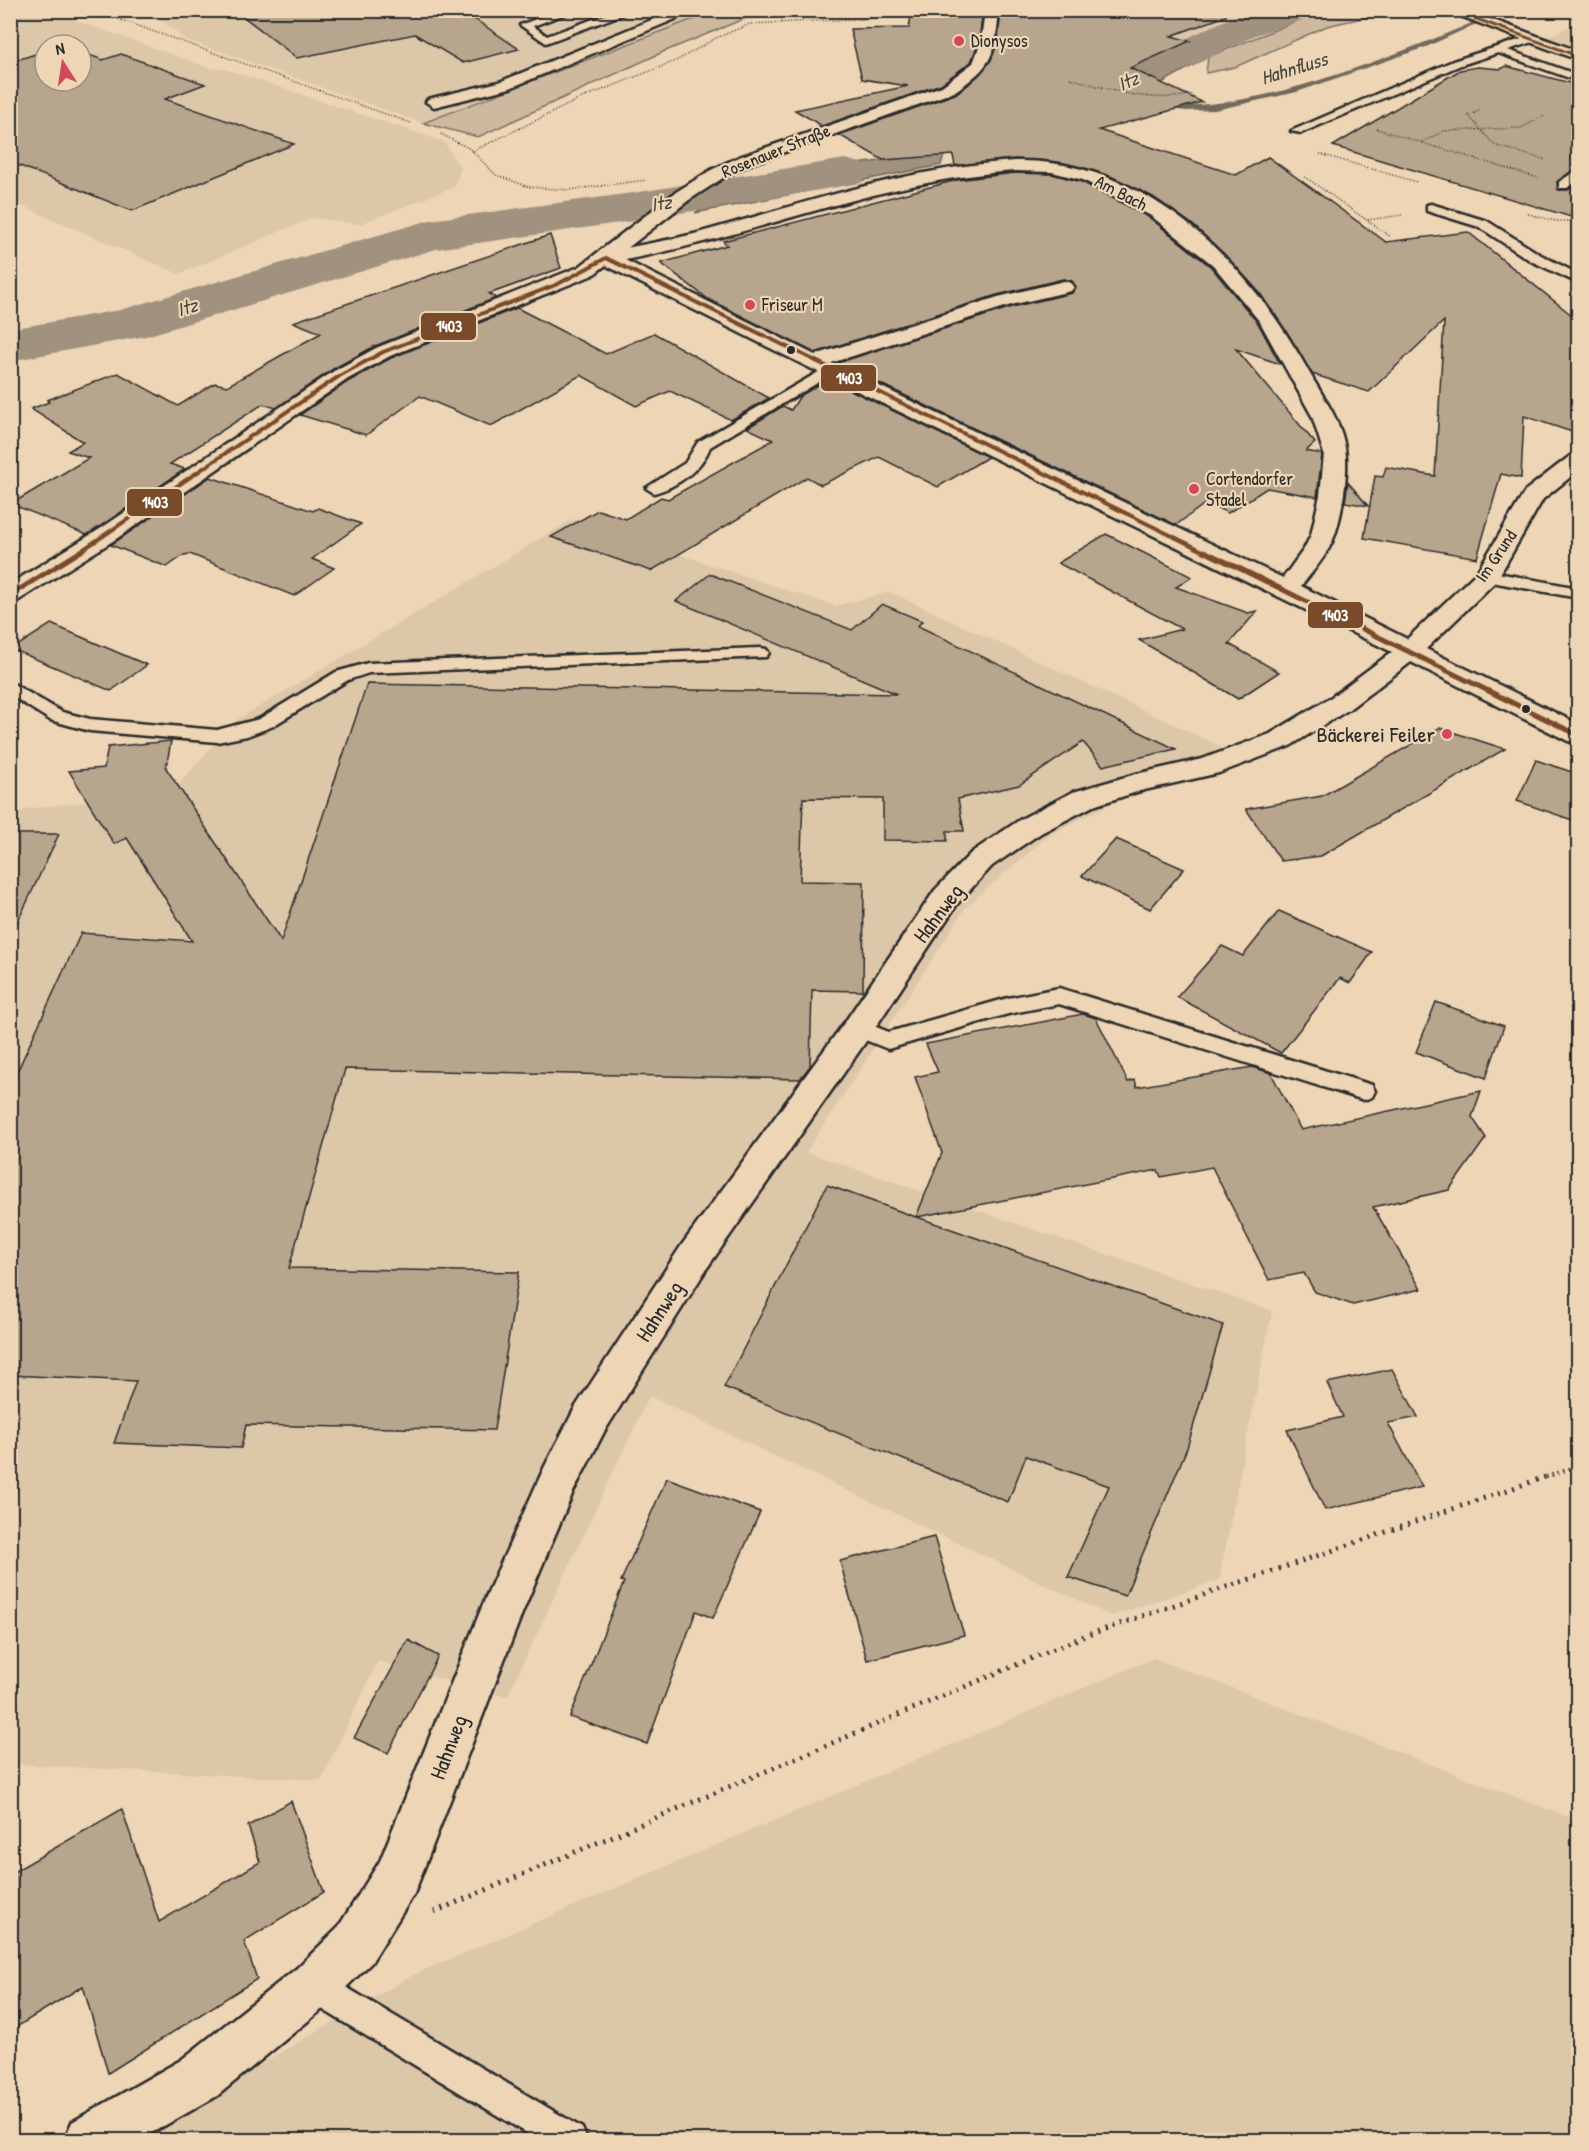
<svg xmlns="http://www.w3.org/2000/svg" width="1589" height="2151" font-family="'Patrick Hand',sans-serif">
  <style>
    .built { fill: #ddc7a9; fill-rule: evenodd }
    .green { fill: #ceb99f; stroke: #7c7265; stroke-width: 1.5 }
    .water { fill: #a1927f; stroke: #72695d; stroke-width: 1.5 }
    .lines { fill: none; stroke-linecap: round; stroke-linejoin: round }
    .shore { stroke: #5a544d; stroke-width: 1.5 }
    .stream { fill: #72695d; fill-rule: evenodd }
    .river { fill: #a1927f; fill-rule: evenodd }
    .building { fill: #b7a58e; stroke: #2b2b2b; stroke-width: 1.5 }
    .lane-casing { stroke: #2b2b2b; stroke-width: 5 }
    .street-casing { stroke: #2b2b2b; stroke-width: 5 }
    .secondary-casing { stroke: #2b2b2b; stroke-width: 5 }
    .path-far2 { stroke: #2b2b2b; stroke-width: 1.5; stroke-dasharray: 1 2; stroke-linecap: butt }
    .path-far1 { stroke: #2b2b2b; stroke-width: 4; stroke-dasharray: 1.5 4.5; stroke-linecap: butt }
    .path { stroke: #2b2b2b; stroke-width: 5; stroke-dasharray: 2 6; stroke-linecap: butt }
    .lane { fill: #edd5b5; fill-rule: evenodd }
    .street { fill: #edd5b5; fill-rule: evenodd }
    .secondary { fill: #edd5b5; fill-rule: evenodd }
    .bus-1-far2-casing { stroke: #edd5b5; stroke-width: 5 }
    .bus-1-far1-casing { stroke: #edd5b5; stroke-width: 7 }
    .bus-1-casing { stroke: #edd5b5; stroke-width: 9 }
    .bus-1-far2 { stroke: #7a4b2a; stroke-width: 3 }
    .bus-1-far1 { stroke: #7a4b2a; stroke-width: 4 }
    .bus-1 { stroke: #7a4b2a; stroke-width: 5 }
    .poi-dot { fill: #d1495b; stroke: #edd5b5; stroke-width: 2 }
    .bus-dot { fill: #2b2b2b; stroke: #edd5b5; stroke-width: 2 }
    .labels { text-anchor: middle; stroke-width: 4.5; stroke-linejoin: round; paint-order: stroke }
    .far-poi-label { font-size: 18px; fill: #2b2b2b; stroke: #edd5b5; text-anchor: start }
    .far-street-label { font-size: 18px; fill: #2b2b2b; stroke: #edd5b5 }
    .far-water-label { font-size: 20px; font-style: italic; fill: #484540; stroke: #edd5b5 }
    .poi-label { font-size: 22px; fill: #2b2b2b; stroke: #edd5b5; text-anchor: end }
    .street-label { font-size: 22px; fill: #2b2b2b; stroke: #edd5b5 }
    .line-badge { stroke: #edd5b5; stroke-width: 2 }
    .badge-label { font-size: 16px; text-anchor: middle; font-weight: bold; fill: #fff }
  </style>
  <rect width="100%" height="100%" fill="#edd5b5"/>
  <filter id="ink" filterUnits="userSpaceOnUse"><feTurbulence type="fractalNoise" baseFrequency=".0167" numOctaves="2"/><feDisplacementMap in="SourceGraphic" scale="12" xChannelSelector="R" yChannelSelector="G"/><feConvolveMatrix kernelMatrix="1 2 1 2 8 2 1 2 1" color-interpolation-filters="sRGB"/></filter>
  <g filter="url(#ink)">
    <g class="built">
      <path d="M11 11H49L213 69H225L444 142 461 169 454 187 360 224 312 218 179 274 11 201ZM45 45H81V81H45Z"/>
      <polygon points="151,11 726,11 688,21 423,123 184,39"/>
      <polygon points="1005,11 1302,11 1102,93"/>
      <polygon points="1578,23 1578,49 1546,37"/>
      <polygon points="573,519 835,606 890,592 1222,747 1049,835 966,907 806,1152 1272,1311 1219,1580 1111,1616 649,1396 507,1697 378,1661 321,1780 11,1764 11,819 27,809 173,791 232,723"/>
      <polygon points="1154,1658 1578,1821 1578,2140 132,2140 413,1975"/>
    </g>
    <g class="green">
      <polygon points="726,11 798,11 746,18 663,52 478,137 423,123 688,21"/>
      <polygon points="1321,11 1393,11 1327,26 1235,67 1206,73 1208,57"/>
    </g>
    <g class="water">
      <polygon points="1187,45 1208,57 1149,90 1130,76"/>
      <polygon points="946,149 941,165 695,213 748,178 934,154"/>
    </g>
    <g class="lines">
      <g class="shore">
        <polyline points="1147,74 1186,53 1192,55 1191,59 1156,79"/>
        <polygon points="840,173 843,176 841,179 737,200 733,197 751,184"/>
      </g>
      <path class="stream" d="M1498 10H1507L1426 47 1297 92 1215 110 1187 111 1155 108 1159 106C1234 108 1300 88 1370 63 1413 47 1457 31 1498 10Z"/>
      <g class="river">
        <polygon points="1254,10 1314,10 1308,18 1256,35 1099,111 1084,115 1069,111 1063,102 1069,93 1228,19"/>
        <polygon points="845,159 861,163 868,173 861,183 633,221 436,249 146,336 10,361 10,329 120,310 430,220 633,193"/>
      </g>
    </g>
    <g class="building">
      <polygon points="235,10 461,10 519,49 463,63 415,34 297,58"/>
      <polygon points="912,10 983,10 979,41 971,62 941,84 822,126 795,110 908,86 862,79 850,29 909,28"/>
      <polygon points="1001,10 1226,10 1226,16 1171,36 1190,41 1130,68 1202,102 1099,130 1236,175 1268,157 1386,242 1468,232 1578,320 1578,434 1524,416 1521,478 1501,474 1477,558 1364,538 1375,476 1383,477 1386,467 1435,476 1444,321 1369,392 1312,374 1260,293 1227,257 1192,224 1153,197 1110,176 1064,163 1015,159 955,166 953,155 883,160 839,135 955,94 968,85 991,60 998,39"/>
      <polygon points="45,51 45,81 81,81 81,52 103,60 121,54 205,84 165,99 294,144 132,211 10,162 10,62"/>
      <polygon points="1506,66 1578,85 1578,170 1573,170 1557,182 1559,190 1568,190 1578,182 1578,219 1333,146 1460,70 1478,67 1501,69"/>
      <polygon points="1015,173 1052,174 1082,182 1150,218 1211,267 1258,323 1280,364 1236,349 1315,443 1306,451 1322,454 1317,497 1267,488 1228,513 1206,503 1176,525 837,363 1012,307 1072,293 1076,287 1072,281 1063,279 997,295 815,353 708,299 661,263 727,245 723,241 957,180"/>
      <polygon points="550,235 561,268 489,294 496,298 375,346 333,369 276,408 263,404 170,464 185,469 87,535 11,504 89,458 68,451 83,442 31,409 49,402 47,400 118,373 178,406 215,383 227,386 321,333 293,322"/>
      <polygon points="517,308 606,354 654,333 769,398 731,420 670,391 636,406 581,375 491,426 420,396 366,435 300,415 349,381 391,358"/>
      <polygon points="828,379 988,457 938,487 879,457 821,485 807,477 651,571 551,537 598,510 626,519 661,497 668,499 773,440 747,428 783,406 791,410 800,396"/>
      <polygon points="210,477 313,511 318,508 361,524 312,559 334,568 294,596 190,554 184,555 167,567 111,545"/>
      <polygon points="1348,482 1368,506 1345,502"/>
      <polygon points="1106,534 1192,577 1176,587 1248,613 1257,611 1229,644 1279,672 1238,699 1139,640 1182,629 1058,563"/>
      <polygon points="710,574 852,630 882,604 922,621 918,626 1176,749 1103,766 1083,742 1019,785 958,799 964,831 947,831 947,841 883,840 883,799 803,798 800,881 864,882 863,991 812,990 810,1066 800,1079 345,1069 289,1268 519,1272 494,1430 246,1425 241,1448 114,1443 136,1381 10,1375 10,1087 81,933 192,941 127,838 114,844 69,771 104,768 108,747 171,741 166,768 281,941 367,684 897,694 676,601"/>
      <polygon points="51,624 147,665 111,691 12,649"/>
      <polygon points="1440,728 1505,749 1321,856 1281,861 1246,809 1322,796"/>
      <polygon points="1536,760 1578,774 1578,822 1517,801"/>
      <polygon points="10,834 59,834 10,938"/>
      <polygon points="1116,839 1184,869 1150,909 1082,876"/>
      <polygon points="1279,911 1372,952 1350,983 1340,978 1281,1053 1177,997 1222,946 1243,956"/>
      <polygon points="1436,1002 1504,1026 1486,1078 1416,1052"/>
      <polygon points="1083,1014 1096,1018 1128,1082 1135,1080 1137,1087 1252,1067 1271,1073 1301,1130 1481,1091 1472,1117 1486,1138 1449,1190 1373,1207 1421,1289 1353,1305 1315,1292 1304,1273 1269,1280 1212,1167 1161,1177 1158,1170 917,1217 1223,1325 1187,1448 1125,1596 1068,1577 1109,1486 1026,1456 1008,1502 724,1387 827,1185 916,1217 942,1153 915,1077 938,1072 926,1044"/>
      <polygon points="1392,1369 1418,1417 1388,1423 1422,1487 1325,1510 1287,1430 1343,1417 1327,1383"/>
      <polygon points="667,1478 760,1512 713,1618 696,1611 647,1744 570,1717 624,1582 621,1581"/>
      <polygon points="934,1537 964,1635 867,1660 840,1561"/>
      <polygon points="408,1640 438,1656 388,1753 354,1738"/>
      <polygon points="291,1801 324,1892 244,1941 257,1979 108,2073 83,1986 10,2031 10,1874 122,1809 159,1922 260,1862 248,1826"/>
    </g>
    <g class="lines">
      <g class="lane-casing">
        <g id="lane">
          <polygon points="560,10 576,10 533,26 547,36 618,10 634,10 546,43 520,25"/>
          <polygon points="1531,36 1536,39 1535,41 1508,50 1578,75 1578,81 1498,53 1461,65 1301,133 1291,131 1453,61"/>
          <polygon points="1574,172 1578,172 1578,180 1567,188 1559,188 1559,182"/>
          <polygon points="1431,204 1487,221 1541,255 1578,274 1578,283 1531,261 1479,227 1427,211 1427,205"/>
          <path d="M829 366 834 367V373L710 447C701 470 677 487 654 493L646 488 685 463 698 442Z"/>
          <polygon points="1487,571 1578,588 1578,598 1481,580 1479,576 1481,572"/>
          <polygon points="760,648 766,649 769,653 766,657 369,673 348,680 271,727 247,736 217,742 90,731 50,720 10,695 10,682 62,712 90,719 217,730 259,719 336,672 368,663"/>
          <polygon points="1059,988 1372,1085 1375,1091 1372,1097 1364,1100 1059,1004 1008,1014 888,1049 850,1034 847,1028 850,1022 858,1020 889,1032 1008,998"/>
          <polygon points="314,1968 582,2128 587,2140 538,2140 302,1997 297,1985 302,1973"/>
        </g>
      </g>
      <g class="street-casing">
        <g id="street">
          <polygon points="676,10 697,10 510,88 434,107 426,102 428,99 499,82"/>
          <polygon points="1444,10 1466,10 1578,51 1578,60"/>
          <path d="M1015 161C1148 158 1251 266 1310 374 1323 397 1341 421 1345 448 1349 471 1342 520 1332 542 1325 558 1312 572 1301 586L1407 639 1477 572 1526 490 1570 456 1578 454V471L1543 499 1496 581 1426 649 1578 724V743L1568 741 1411 662 1348 710 1290 746 1219 773 1140 791 1093 806 1041 833 992 866 957 904 869 1037 707 1268 604 1432 573 1492 523 1611 414 1894 371 1963 331 2002 217 2096 139 2140H64L72 2122 181 2060 297 1968 337 1929 380 1861 488 1592 544 1468 576 1406 681 1246 847 1019 935 890 972 852 1021 819 1073 792 1136 774 1202 759 1270 734 1330 698 1392 652 806 366 599 262 597 258 599 254C631 246 662 242 694 234 800 205 904 168 1015 161ZM1015 171 1052 172 1083 180 1151 216 1213 265 1260 322 1312 416 1324 454 1320 495 1311 535 1304 549 1283 578 831 363 1011 305 1071 291 1074 287 1071 283 1064 281 998 297 815 355 625 260C757 235 880 180 1015 171Z"/>
        </g>
      </g>
      <g class="secondary-casing">
        <path id="secondary" d="M985 10H999C995 57 992 66 954 92L751 164 723 178 689 200 593 275 390 356 348 379 116 539 19 600 10 602V584L100 529 334 371 376 348 579 267 676 192 711 170 739 157 942 86 973 63 981 42Z"/>
      </g>
      <g class="path-far2">
        <polyline points="93,10 411,123"/>
        <polyline points="941,13 960,16"/>
        <path d="M1070 78C1111 90 1150 104 1193 94"/>
        <polyline points="1480,110 1469,116 1494,145 1546,160"/>
        <polyline points="1377,129 1538,178"/>
        <polyline points="441,134 470,149 496,175 529,187 569,190 646,180"/>
        <polyline points="1422,142 1444,131 1521,128 1544,116"/>
        <polyline points="473,151 582,98 678,60 716,38 750,24 900,17 946,10"/>
        <polyline points="1320,154 1417,182"/>
        <polyline points="1305,177 1391,237"/>
        <polyline points="1528,214 1556,221 1578,221"/>
        <polyline points="1368,220 1402,215"/>
      </g>
      <polyline class="path-far1" points="1546,1477 1578,1466"/>
      <polyline class="path" points="434,1912 1082,1637 1551,1475"/>
      <use href="#lane" class="lane"/>
      <use href="#street" class="street"/>
      <use href="#secondary" class="secondary"/>
      <g class="bus-1-far2-casing">
        <polyline id="bus-1-far2" points="1452,10 1578,56"/>
      </g>
      <g class="bus-1-far1-casing">
        <g id="bus-1-far1">
          <polyline points="606,258 1207,553"/>
          <polyline points="78,553 341,375 383,352 558,284 606,258"/>
        </g>
      </g>
      <g class="bus-1-casing">
        <g id="bus-1">
          <polyline points="1204,551 1578,735"/>
          <polyline points="10,595 81,551"/>
        </g>
      </g>
      <use href="#bus-1-far2" class="bus-1-far2"/>
      <use href="#bus-1-far1" class="bus-1-far1"/>
      <use href="#bus-1" class="bus-1"/>
    </g>
  </g>
  <g class="poi-dot">
    <circle cx="959" cy="41" r="6"/>
    <circle cx="750" cy="305" r="6"/>
    <circle cx="1194" cy="489" r="6"/>
    <circle cx="1447" cy="734" r="6"/>
  </g>
  <g class="bus-dot">
    <circle cx="791" cy="350" r="5"/>
    <circle cx="1526" cy="709" r="5"/>
  </g>
  <g class="labels">
    <g class="far-poi-label">
      <text x="971" y="47">Dionysos</text>
      <text x="762" y="311">Friseur M</text>
      <text x="1206" y="485">Cortendorfer<tspan x="1206" dy="21">Stadel</tspan></text>
    </g>
    <g class="far-street-label">
      <text transform="translate(776 151) rotate(-22)" y="6">Rosenauer Straße</text>
      <text transform="translate(1121 193) rotate(28)" y="6">Am Bach</text>
      <text transform="translate(1496 556) rotate(-56)" y="6">Im Grund</text>
    </g>
    <g class="far-water-label">
      <text transform="translate(1294 68) rotate(-17)" y="7">Hahnfluss</text>
      <text transform="translate(1128 81) rotate(-25)" y="7">Itz</text>
      <text transform="translate(661 203) rotate(-10)" y="7">Itz</text>
      <text transform="translate(187 307) rotate(-17)" y="7">Itz</text>
    </g>
    <g class="poi-label">
      <text x="1435" y="742">Bäckerei Feiler</text>
    </g>
    <g class="street-label">
      <text transform="translate(938 913) rotate(-53)" y="8">Hahnweg</text>
      <text transform="translate(659 1311) rotate(-57)" y="8">Hahnweg</text>
      <text transform="translate(448 1747) rotate(-69)" y="8">Hahnweg</text>
    </g>
  </g>
  <g class="line-badge">
    <rect x="420" y="312" width="57" height="29" rx="6" fill="#7a4b2a"/>
    <rect x="820" y="364" width="57" height="28" rx="6" fill="#7a4b2a"/>
    <rect x="126" y="488" width="57" height="29" rx="6" fill="#7a4b2a"/>
    <rect x="1307" y="601" width="57" height="28" rx="6" fill="#7a4b2a"/>
  </g>
  <g class="badge-label">
    <text x="449" y="332">1403</text>
    <text x="849" y="384">1403</text>
    <text x="155" y="508">1403</text>
    <text x="1335" y="621">1403</text>
  </g>
  <rect width="1589" height="2151" fill="none" stroke="#edd5b5" stroke-width="36"/>
  <rect x="18" y="18" width="1553" height="2115" fill="none" stroke="#2b2b2b" stroke-width="2" filter="url(#ink)"/>
  <g transform="translate(63 63) rotate(348)"><circle r="28" fill="#edd5b5" stroke="#9f917e" stroke-width="1.5"/>
  <path d="M0-4.5L10 22L0 15L-10 22Z" fill="#d1495b"/>
  <text y="-9" font-size="16" font-weight="bold" text-anchor="middle" fill="#2b2b2b">N</text>
  </g>
</svg>
